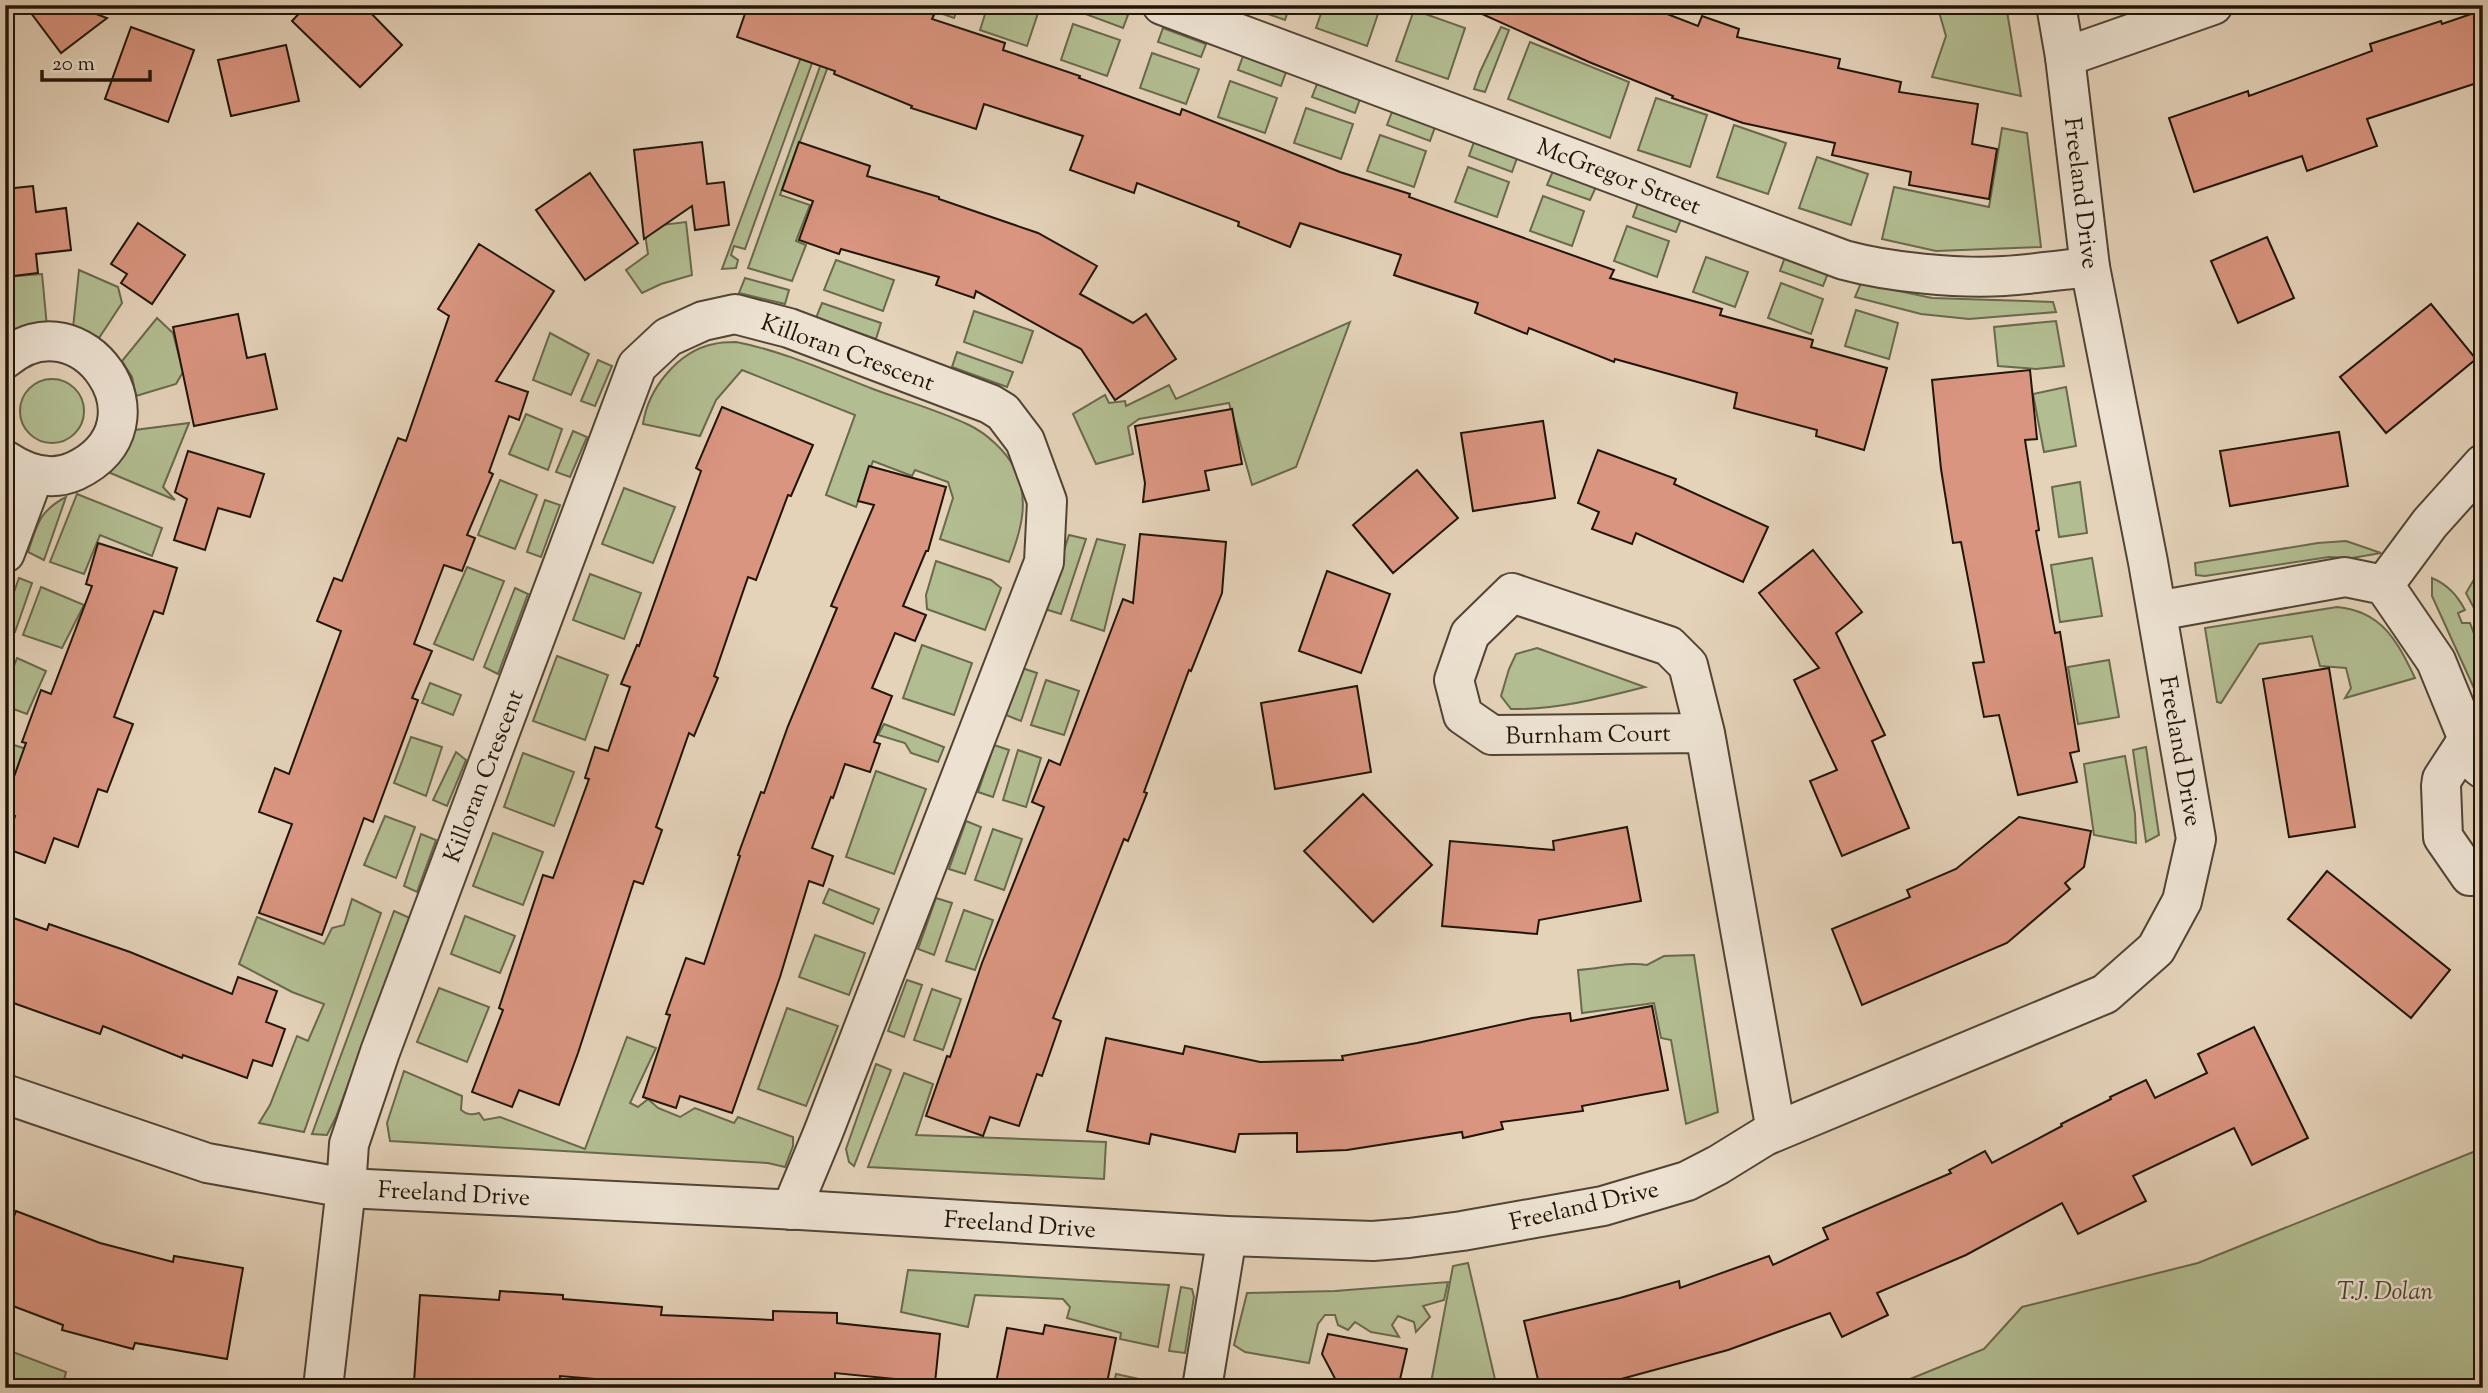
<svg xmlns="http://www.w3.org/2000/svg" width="2488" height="1393" font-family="'Sorts Mill Goudy',serif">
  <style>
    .green { fill: #b2bd91; stroke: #69694c; stroke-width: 2 }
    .building { fill: #da9580; stroke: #201508; stroke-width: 2 }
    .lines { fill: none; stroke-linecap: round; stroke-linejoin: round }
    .minor-casing { stroke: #514434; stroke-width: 42 }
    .minor { stroke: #ede2d2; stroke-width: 38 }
    .labels { text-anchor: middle; stroke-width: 5; stroke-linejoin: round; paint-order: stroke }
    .street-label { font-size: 24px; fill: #201508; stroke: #ede2d2 }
    .park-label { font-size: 24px; font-style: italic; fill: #4c4731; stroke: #ede2d2 }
  </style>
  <rect width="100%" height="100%" fill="#e4d2b9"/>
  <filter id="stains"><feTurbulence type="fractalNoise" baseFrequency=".00286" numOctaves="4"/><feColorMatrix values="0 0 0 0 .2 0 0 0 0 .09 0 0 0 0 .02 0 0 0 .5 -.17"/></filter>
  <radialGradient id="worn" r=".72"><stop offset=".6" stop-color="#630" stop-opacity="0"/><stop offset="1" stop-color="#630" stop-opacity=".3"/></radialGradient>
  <g class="green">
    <polygon points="833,5 745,249 734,246 731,255 738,260 736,268 722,269 813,25"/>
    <polygon points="842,5 833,53 780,195 810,205 796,241 806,245 792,281 748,268"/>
    <polygon points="918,5 959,5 954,18"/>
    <polygon points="988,5 1025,5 1039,10 1027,46 980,30"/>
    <polygon points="1082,5 1103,5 1128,15 1123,28 1080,12"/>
    <polygon points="1242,5 1290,5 1285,20"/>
    <polygon points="1324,5 1381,5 1367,46 1316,28"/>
    <polygon points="1937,5 2006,5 2021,96 1932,77 1946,36"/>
    <polygon points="1414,10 1465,28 1448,79 1396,61"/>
    <polygon points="1073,24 1120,40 1107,76 1061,60"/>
    <polygon points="1501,27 1509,30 1485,92 1474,89 1480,72"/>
    <polygon points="1163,28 1206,44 1201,57 1158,42"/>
    <polygon points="1530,42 1629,82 1610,138 1508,99"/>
    <polygon points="1152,53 1199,69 1186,104 1140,88"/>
    <polygon points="1243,56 1286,72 1281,86 1238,70"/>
    <polygon points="1230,81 1277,98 1265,133 1218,117"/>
    <polygon points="1317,84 1360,99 1355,113 1312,97"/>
    <polygon points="1656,98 1707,115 1690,167 1638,150"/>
    <polygon points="1306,108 1353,124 1341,159 1294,143"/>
    <polygon points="1392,112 1435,127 1430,141 1387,125"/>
    <polygon points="1734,125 1786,143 1768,194 1717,177"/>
    <polygon points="2002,128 2027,133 2041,247 1936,251 1882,239 1894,187 1989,207"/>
    <polygon points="1380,135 1426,151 1414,187 1367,171"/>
    <polygon points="1474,142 1517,158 1512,172 1469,156"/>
    <polygon points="1817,157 1868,174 1851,225 1799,208"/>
    <polygon points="1468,167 1509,182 1497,217 1455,202"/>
    <polygon points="1553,171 1596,187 1590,200 1547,185"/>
    <polygon points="1543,196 1584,211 1572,246 1530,231"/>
    <polygon points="1638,203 1681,219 1676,232 1633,217"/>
    <polygon points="686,222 692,275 661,284 642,293 626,270 648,254 644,227"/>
    <polygon points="1627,226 1669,241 1657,277 1614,261"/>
    <polygon points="1706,257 1748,272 1735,307 1693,292"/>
    <polygon points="1785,257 1828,273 1823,286 1780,271"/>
    <polygon points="836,260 894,280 883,311 824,290"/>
    <polygon points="79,270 118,287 122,303 99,338 73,328"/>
    <polygon points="42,274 47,327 13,333 8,315 5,312 5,277"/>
    <polygon points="745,278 789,290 785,304 739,293"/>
    <polygon points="1781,283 1823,299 1811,334 1768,318"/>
    <polygon points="1861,283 1932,298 2053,302 2056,312 1969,319 1921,314 1855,297"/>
    <polygon points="822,303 881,323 876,339 816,318"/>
    <polygon points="1856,310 1898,323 1889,359 1845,346"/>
    <polygon points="974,311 1033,331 1022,363 964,342"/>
    <polygon points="157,318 173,333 183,372 176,384 136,396 132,377 122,361"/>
    <polygon points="2056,321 2064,366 2036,369 1998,366 1994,327"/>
    <polygon points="1350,322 1296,467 1252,485 1229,403 1139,419 1128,427 1133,454 1096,464 1073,414 1105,395 1109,403 1125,401 1126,406 1169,385 1176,399"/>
    <polygon points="550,333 589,354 571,395 533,380"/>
    <path d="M736 342C783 351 829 372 873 389 905 401 938 410 969 425 986 433 1006 451 1015 469 1030 500 1021 531 1009 562L940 539 953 498 948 482 915 470 912 476 873 461 856 507 826 495 855 415 742 370 716 400 700 436 643 424C648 389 678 351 714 344 721 342 729 342 736 342Z"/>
    <polygon points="957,352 1013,372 1007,387 952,367"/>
    <polygon points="598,360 612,366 595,406 581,401"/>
    <circle cx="52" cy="411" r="32"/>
    <polygon points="2066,387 2076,446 2044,452 2033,394"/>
    <polygon points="526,414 562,429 548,470 509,454"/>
    <polygon points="189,423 163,487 175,500 108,472 129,447 135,430"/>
    <polygon points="573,431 587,437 570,477 556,472"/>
    <polygon points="500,480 537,495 515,549 478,535"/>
    <polygon points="2080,482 2087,533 2059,537 2052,487"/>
    <polygon points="624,488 675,507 653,563 602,544"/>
    <polygon points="77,494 162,528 152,556 100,535 84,574 50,562"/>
    <path d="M66 497 44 560 28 552C37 525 39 511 66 497Z"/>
    <polygon points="545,500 560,505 541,557 527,552"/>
    <polygon points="1069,535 1086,539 1061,614 1045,609"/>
    <polygon points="1097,539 1125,545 1104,631 1071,620"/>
    <polygon points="2346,541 2381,553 2352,558 2329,557 2205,576 2196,575 2195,563 2318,543"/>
    <polygon points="2092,558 2102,616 2060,622 2051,565"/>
    <polygon points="936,561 991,580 1001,588 985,630 927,609 926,595"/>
    <polygon points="467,567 504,581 473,660 434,644"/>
    <polygon points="2479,571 2483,573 2482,628 2475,610 2466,593"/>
    <polygon points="590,574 641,593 624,639 573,620"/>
    <polygon points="19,578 32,583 15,632 5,628 5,617"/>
    <path d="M2432 578C2448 585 2457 595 2465 610L2458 613 2462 623H2470L2483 658V708L2432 596Z"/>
    <polygon points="41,587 84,605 62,648 23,635"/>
    <polygon points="515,588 528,594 498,674 484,667"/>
    <path d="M2337 607C2382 611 2397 641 2415 678L2345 698 2351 688 2346 668 2320 666 2312 636 2259 644 2221 703 2217 702 2205 628Z"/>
    <polygon points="922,645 972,663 954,715 903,698"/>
    <path d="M1537 648 1645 687C1602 698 1556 710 1511 709L1501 696 1509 669 1516 654Z"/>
    <polygon points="557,656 608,675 585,740 533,721"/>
    <polygon points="17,658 46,671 27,714 5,706 5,689"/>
    <polygon points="2109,660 2119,717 2078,724 2068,667"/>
    <polygon points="1022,668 1037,673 1021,721 1006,715"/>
    <polygon points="1046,680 1079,691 1064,735 1031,725"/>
    <polygon points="430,683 461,695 453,715 422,703"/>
    <polygon points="884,724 944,747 938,762 911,753 905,743 878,735"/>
    <polygon points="411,737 442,747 426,796 394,783"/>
    <polygon points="5,742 32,751 24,774 11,771 5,787"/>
    <polygon points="994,745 1009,750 993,797 978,792"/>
    <polygon points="2146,747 2159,835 2146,842 2133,750"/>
    <polygon points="1018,750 1041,758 1026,807 1003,800"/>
    <polygon points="456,752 466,760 447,806 433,800"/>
    <polygon points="523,753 574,772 554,826 504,807"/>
    <polygon points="2125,756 2135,814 2136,843 2094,835 2084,764"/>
    <polygon points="876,771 926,789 894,874 846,857"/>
    <polygon points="385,816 415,827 396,878 364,865"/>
    <polygon points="966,821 981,827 965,874 949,869"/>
    <polygon points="993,829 1022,839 1004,890 975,880"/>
    <polygon points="493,833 543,852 523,905 473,886"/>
    <polygon points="421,834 436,840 417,892 404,886"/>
    <polygon points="829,889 879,909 873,924 823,903"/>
    <polygon points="936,898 952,903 934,955 918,949"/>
    <polygon points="352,899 381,913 304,1132 259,1123 270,1105 297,1036 308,1041 324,1004 292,992 239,964 257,917 324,944 332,928 344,925"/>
    <polygon points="964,910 993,920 975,970 946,961"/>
    <polygon points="394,911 410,918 336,1117 327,1135 312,1134"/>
    <polygon points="465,916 515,936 500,973 451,954"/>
    <polygon points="815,935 865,953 849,995 799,977"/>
    <path d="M1694 955 1718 1112 1686 1124 1671 1040 1661 1038 1654 1003 1582 1013 1578 970C1600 969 1627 961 1647 965L1664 956Z"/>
    <polygon points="907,980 922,985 904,1037 888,1031"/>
    <polygon points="439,988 489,1007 467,1062 417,1042"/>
    <polygon points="932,989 961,999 943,1050 914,1040"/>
    <polygon points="787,1008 838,1026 806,1106 758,1089"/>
    <path d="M627 1037 656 1048 630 1103 638 1107 648 1099 658 1108 680 1117 695 1108 734 1123 738 1117 793 1137V1146L785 1167 768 1163 390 1141 387 1123 404 1071 462 1096 461 1110C467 1115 472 1115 479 1113L484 1120 500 1117 585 1149Z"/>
    <polygon points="876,1064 891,1070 854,1166 849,1162 846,1149"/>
    <polygon points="904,1073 933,1084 916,1135 1106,1142 1104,1179 868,1167"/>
    <polygon points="2483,1148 2483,1388 1888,1388 1984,1349 2022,1307 2198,1263"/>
    <polygon points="1468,1263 1497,1388 1430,1388 1453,1266"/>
    <polygon points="908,1270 1169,1285 1158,1347 1120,1339 1121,1333 1067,1318 1070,1307 1063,1299 975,1295 968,1327 901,1312"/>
    <polygon points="1448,1282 1444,1300 1423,1306 1430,1317 1416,1332 1414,1322 1398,1316 1392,1325 1399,1337 1371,1332 1355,1322 1348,1330 1338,1325 1335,1315 1325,1315 1318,1324 1309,1363 1245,1352 1234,1345 1247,1293 1335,1291"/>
    <polygon points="1181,1287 1192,1289 1194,1297 1185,1353 1169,1351"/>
    <polygon points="5,1349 66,1372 62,1388 5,1388"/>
    <polygon points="1116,1374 1153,1382 1152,1388 1113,1388"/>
  </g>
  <g class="building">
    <polygon points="25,5 72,5 107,18 61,53"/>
    <polygon points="307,5 363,5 402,45 360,87 292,21"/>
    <polygon points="748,5 909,5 934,15 932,19 1005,43 1003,50 1080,76 1079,78 1180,115 1182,109 1340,172 1410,194 1409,197 1614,270 1610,278 1722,309 1720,315 1813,340 1811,347 1887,368 1864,450 1816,436 1817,430 1734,408 1737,393 1615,359 1614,362 1529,328 1527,334 1475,313 1478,303 1394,275 1401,255 1300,223 1290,247 1238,226 1239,222 1137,183 1134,193 1070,170 1083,136 984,104 976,129 911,108 912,106 834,74 835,71 737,37"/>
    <polygon points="1462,5 1644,5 1698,26 1702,16 1739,29 1737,37 1840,59 1838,68 1901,82 1899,92 1978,104 1972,144 1997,149 1989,199 1909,185 1911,172 1832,155 1835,143 1743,123 1672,98 1673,96 1589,62"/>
    <polygon points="2483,10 2483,81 2367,119 2377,146 2307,171 2302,156 2194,192 2169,118 2248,91 2249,96 2372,51 2370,44 2441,21 2442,24"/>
    <polygon points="131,27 194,50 168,122 105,99"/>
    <polygon points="286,45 299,101 231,116 218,60"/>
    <polygon points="702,142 707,184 724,182 729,225 695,230 692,206 644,239 634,150"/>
    <polygon points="799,142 870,166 867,176 939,197 939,199 1038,233 1097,266 1080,294 1133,323 1146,314 1176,359 1115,400 1081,349 976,291 974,298 936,285 939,277 841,249 839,254 799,240 813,201 782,190"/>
    <polygon points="590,173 638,243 585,280 536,210"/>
    <polygon points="33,186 36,212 66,208 71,250 36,254 38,273 5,277 5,189"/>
    <polygon points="138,223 185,255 152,304 121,283 127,274 111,264"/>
    <polygon points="2267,237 2294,298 2238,323 2211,261"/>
    <polygon points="479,244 554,291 496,381 528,392 519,420 509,416 489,472 493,474 467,535 475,538 462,571 444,565 414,644 432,651 412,698 418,700 373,822 364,818 322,935 259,913 292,824 259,812 275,768 289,774 341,631 317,621 334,578 342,581 398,438 406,441 449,316 438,309"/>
    <polygon points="2431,304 2476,359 2386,433 2340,377"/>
    <polygon points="238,314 247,358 265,354 277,409 194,426 173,327"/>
    <polygon points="2030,370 2037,439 2025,440 2039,530 2036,531 2055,633 2060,632 2079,751 2070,753 2077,782 2018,795 1999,715 1984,717 1973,663 1984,662 1961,542 1953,543 1941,469 1932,380"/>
    <polygon points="722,407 813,445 791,496 788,495 756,580 748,577 714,676 718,678 694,736 689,733 656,827 662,830 643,884 634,881 578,1053 559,1105 519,1090 512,1107 472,1092 503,1010 499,1008 543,875 553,878 589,779 585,778 595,747 608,751 630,687 621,684 637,645 639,646 701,471 696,468"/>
    <polygon points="1232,409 1242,464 1205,471 1209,490 1143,502 1145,483 1135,426"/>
    <polygon points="1543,421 1555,498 1473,511 1461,433"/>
    <polygon points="2339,432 2348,486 2230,506 2220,451"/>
    <polygon points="1598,450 1676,479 1674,484 1768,527 1743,582 1636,533 1632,544 1592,529 1599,512 1578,503"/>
    <polygon points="188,451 264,474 250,517 218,508 205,550 174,540 187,499 175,492"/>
    <polygon points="869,466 946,487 928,551 926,551 903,606 926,615 915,641 895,633 872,688 892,696 874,742 880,744 870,772 845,764 833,798 831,797 812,848 833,856 823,886 809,881 780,977 732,1113 680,1096 676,1108 643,1097 670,1015 666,1014 686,958 704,964 740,856 738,855 761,792 764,793 788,726 837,608 831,606 874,505 858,501"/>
    <polygon points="1417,470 1458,518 1393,573 1353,525"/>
    <polygon points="1140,534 1226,542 1222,593 1191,671 1189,670 1144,792 1147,793 1128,841 1124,839 1053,1018 1061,1021 1042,1076 1037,1074 1019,1126 990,1117 983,1136 926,1116 947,1056 950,1057 982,963 1044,807 1032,802 1049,760 1060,765 1123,599 1133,603"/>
    <polygon points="98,543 177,568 163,614 154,611 114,717 133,724 107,792 98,789 78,847 54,838 45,863 5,848 15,816 5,813 5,802 26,743 22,742 41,690 51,694 92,586 86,584"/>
    <polygon points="1813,550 1862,612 1836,633 1885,735 1872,741 1909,828 1842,856 1810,781 1837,770 1794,680 1819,668 1759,593"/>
    <polygon points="1327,571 1390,594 1361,673 1299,651"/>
    <polygon points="2329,668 2355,827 2289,837 2263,679"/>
    <polygon points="1357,686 1371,772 1275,789 1261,703"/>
    <polygon points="1363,794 1432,865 1373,922 1304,851"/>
    <polygon points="2019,817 2091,831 2084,867 2065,883 2070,889 2007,943 1862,1005 1832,929 1910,897 1907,890 1956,869"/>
    <polygon points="1627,827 1641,901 1539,920 1537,934 1442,926 1450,841 1554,850 1553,841"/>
    <polygon points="2327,871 2450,970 2411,1018 2288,919"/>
    <polygon points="5,915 47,930 49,924 130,952 232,994 238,977 277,991 266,1022 285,1029 272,1066 253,1060 247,1078 183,1055 182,1058 103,1026 100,1034 5,1000"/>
    <polygon points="1652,1006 1668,1090 1582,1106 1583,1111 1501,1122 1503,1129 1463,1138 1462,1132 1347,1150 1297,1152 1297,1133 1239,1134 1235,1152 1151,1134 1149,1144 1087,1131 1106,1038 1183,1054 1185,1046 1260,1062 1343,1060 1342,1056 1417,1043 1532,1018 1570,1013 1571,1021"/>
    <polygon points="2254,1027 2308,1138 2252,1165 2234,1128 2133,1176 2146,1201 2078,1234 2062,1203 1966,1255 1877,1293 1888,1315 1842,1337 1830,1313 1728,1350 1610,1382 1611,1388 1540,1388 1524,1321 1620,1298 1679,1281 1680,1288 1769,1256 1773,1265 1828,1239 1823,1228 1951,1173 1949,1170 1985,1151 1992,1163 2062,1126 2061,1124 2111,1099 2110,1097 2146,1080 2155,1098 2207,1073 2198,1054"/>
    <polygon points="16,1211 100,1243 173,1262 174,1256 243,1268 227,1359 135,1343 133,1349 62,1330 63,1325 5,1303 5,1240"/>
    <polygon points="500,1291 563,1295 563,1299 662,1307 661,1315 773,1320 773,1311 837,1313 837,1323 940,1334 935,1383 835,1373 835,1388 771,1388 771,1384 655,1379 655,1384 560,1376 559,1388 492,1388 414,1382 420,1295 499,1300"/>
    <polygon points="1045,1325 1116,1338 1106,1388 995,1388 1007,1328 1043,1334"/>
    <polygon points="1328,1334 1407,1349 1398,1388 1340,1388 1322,1354"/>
  </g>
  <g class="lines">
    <g class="minor-casing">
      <g id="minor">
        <path d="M1162 5 1844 260C1888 272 1958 279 2004 276 2033 274 2062 270 2090 267"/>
        <polyline points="2065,57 2213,5"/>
        <path d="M5 359C80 294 174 424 75 471 51 482 26 474 5 460"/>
        <polyline points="5,553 34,475"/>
        <polyline points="2384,585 2430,523 2483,464"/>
        <polyline points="2157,611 2345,577 2384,585 2436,661 2479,766 2483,769"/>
        <polyline points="1705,733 1492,735 1463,715 1454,680 1470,634 1512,593 1669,646 1688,665 1705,733 1776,1131"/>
        <polyline points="2468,739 2442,779 2441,786 2443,837 2470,876 2483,875"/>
        <polyline points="5,1094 207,1163 346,1188 800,1210 1227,1236 1373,1241 1409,1238 1462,1231 1603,1206 1687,1181 1718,1165 1765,1136 2105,994 2156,949 2182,901 2196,839 2148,562 2090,267 2065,57 2056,5"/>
        <polyline points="323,1388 346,1188 349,1144 380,1052 637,366 668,337 703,321 735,314 789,328 990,404 1003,412 1025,441 1047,501 1044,562 823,1133 791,1210"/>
        <polyline points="1202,1388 1227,1236"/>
      </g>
    </g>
    <use href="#minor" class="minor"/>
  </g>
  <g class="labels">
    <g class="street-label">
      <text transform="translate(1619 176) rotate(21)" y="8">McGregor Street</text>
      <text transform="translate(2082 193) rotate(83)" y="8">Freeland Drive</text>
      <text transform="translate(848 352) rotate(20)" y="8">Killoran Crescent</text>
      <text transform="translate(1588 734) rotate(-1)" y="8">Burnham Court</text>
      <text transform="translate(2181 751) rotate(80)" y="8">Freeland Drive</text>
      <text transform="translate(483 776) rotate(-69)" y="8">Killoran Crescent</text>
      <text transform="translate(454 1193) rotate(3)" y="8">Freeland Drive</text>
      <text transform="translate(1584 1205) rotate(-13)" y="8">Freeland Drive</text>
      <text transform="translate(1020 1224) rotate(4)" y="8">Freeland Drive</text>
    </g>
    <g class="park-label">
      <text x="2385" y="1299">T.J. Dolan</text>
    </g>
  </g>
  <rect width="2488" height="1393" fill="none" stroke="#e4d2b9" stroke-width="28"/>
  <rect x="7" y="7" width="2474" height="1379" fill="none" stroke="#201508" stroke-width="3.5"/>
  <rect x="14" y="14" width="2460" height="1365" fill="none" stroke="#201508" stroke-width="2"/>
  <path d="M42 70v10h108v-10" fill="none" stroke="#201508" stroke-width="3.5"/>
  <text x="52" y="70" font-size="21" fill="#201508" stroke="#ede2d2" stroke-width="5" paint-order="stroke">20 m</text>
  <rect width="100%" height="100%" filter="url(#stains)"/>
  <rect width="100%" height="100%" fill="url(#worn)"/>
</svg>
